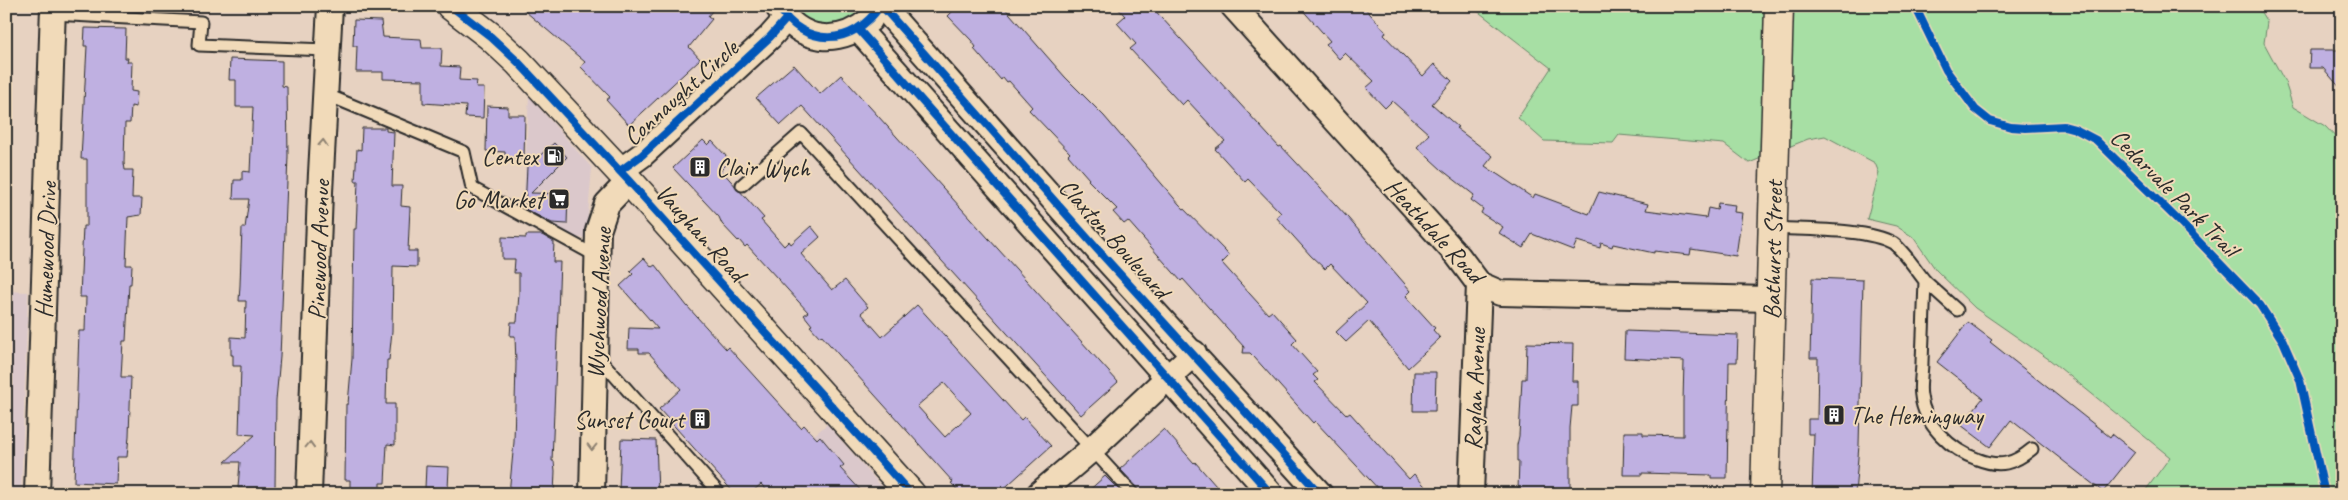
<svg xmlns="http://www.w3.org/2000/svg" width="2348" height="500" font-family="Caveat,sans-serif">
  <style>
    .built { fill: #dbc8cb }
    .green { fill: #a7dfa4; stroke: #698568 }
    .building { fill: #bfb0e1; stroke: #2b2b2b; fill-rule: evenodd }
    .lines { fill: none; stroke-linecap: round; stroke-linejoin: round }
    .service-casing { stroke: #2b2b2b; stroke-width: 15 }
    .minor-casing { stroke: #2b2b2b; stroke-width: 28 }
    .tertiary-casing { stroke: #2b2b2b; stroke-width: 31 }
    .secondary-casing { stroke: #2b2b2b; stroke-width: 31 }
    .service { stroke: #f1dab9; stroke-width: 11 }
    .minor { stroke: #f1dab9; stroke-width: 24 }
    .tertiary { stroke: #f1dab9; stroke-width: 28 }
    .secondary { stroke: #f1dab9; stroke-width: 28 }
    .cycleway-casing { stroke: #f1dab9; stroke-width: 11 }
    .cycleway { stroke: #0057b8; stroke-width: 8 }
    .oneway { stroke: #8e8272 }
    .labels { text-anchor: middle; stroke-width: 4; stroke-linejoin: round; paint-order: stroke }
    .street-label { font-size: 25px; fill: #2b2b2b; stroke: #f1dab9 }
    .poi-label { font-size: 25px; fill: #2b2b2b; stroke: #f1dab9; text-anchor: end }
  </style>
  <rect width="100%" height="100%" fill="#e7d2c1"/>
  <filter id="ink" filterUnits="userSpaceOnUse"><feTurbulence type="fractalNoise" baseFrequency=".02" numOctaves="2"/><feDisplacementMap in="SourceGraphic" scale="10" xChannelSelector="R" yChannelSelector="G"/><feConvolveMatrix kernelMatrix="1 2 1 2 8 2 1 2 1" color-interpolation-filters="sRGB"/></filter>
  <g filter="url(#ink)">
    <g class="built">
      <polygon points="529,96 592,168 586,238 574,237 523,208"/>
      <polygon points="6,291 28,292 21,494 6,494"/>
      <polygon points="827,424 888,494 747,494"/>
    </g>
    <g class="green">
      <polygon points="791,6 871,6 868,11 834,29 807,23"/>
      <polygon points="1471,6 2257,6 2267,22 2264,43 2285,82 2293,107 2325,126 2342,144 2342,494 2143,494 2170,457 2050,360 1975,308 1936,270 1913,237 1896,226 1867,219 1879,173 1875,163 1825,136 1808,139 1749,163 1724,144 1619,135 1613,143 1544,141 1518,118 1551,68"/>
    </g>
    <g class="building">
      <polygon points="519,6 716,6 708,16 712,19 689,47 700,59 629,125 606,100 610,97 581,67 585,62"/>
      <polygon points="958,6 1003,6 1065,77 1104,116 1179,204 1226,252 1229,256 1222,263 1268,314 1272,311 1297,339 1292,344 1317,372 1313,375 1318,380 1315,382 1347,415 1350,413 1409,479 1414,474 1432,494 1383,494 1315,421 1313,423 1254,357 1250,353 1243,353 1244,347 1183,279 1181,281 1128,221 1124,224 1113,212 1117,209 1088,180 1089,179 1068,155 1070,153 1029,110 1032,107 1009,81 1007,82 1003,77 1001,80 974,49 976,47 971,40 948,16"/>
      <polygon points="1116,6 1151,6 1279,147 1281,146 1348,218 1411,291 1406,296 1435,328 1433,330 1440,338 1408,368 1369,321 1346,342 1336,332 1367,303 1330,264 1325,269 1311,256 1276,217 1281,213 1248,179 1245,182 1215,149 1225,141 1187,100 1182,105 1130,49 1136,44 1117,23 1125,16"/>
      <polygon points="1299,6 1363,6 1386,32 1384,35 1423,76 1434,64 1452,81 1432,104 1458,127 1456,128 1493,156 1485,166 1533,198 1535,194 1589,214 1599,192 1648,204 1646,210 1706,218 1708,208 1717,210 1718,203 1735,205 1734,212 1742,213 1736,256 1691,249 1690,255 1654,251 1654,253 1613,244 1612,247 1601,243 1600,248 1577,241 1573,250 1532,234 1523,248 1499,233 1503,227 1481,213 1483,209 1471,200 1474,195 1442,170 1417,147 1429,134 1392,101 1385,108 1366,88 1374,81 1345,53 1339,59 1326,44 1330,41"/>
      <polygon points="354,20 381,21 383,37 421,39 422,48 442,48 441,66 460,67 459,80 477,81 476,88 484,88 483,118 465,117 466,106 423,103 423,80 383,79 383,72 356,72 357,46 353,46"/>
      <polygon points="85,28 126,29 125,58 128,58 127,62 132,62 131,91 137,92 136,107 131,106 130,123 125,123 124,163 125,170 133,170 132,198 142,198 141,215 128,217 126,265 132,265 131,284 129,284 126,341 123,341 121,377 131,377 129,436 127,457 117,457 116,484 74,482 79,331 85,331 86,297 80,297 83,226 87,226 87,159 81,159 87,46 84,46"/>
      <polygon points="2310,50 2342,50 2342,90 2323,68 2309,68"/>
      <polygon points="230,59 282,61 282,86 287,87 288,156 280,357 276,400 275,488 238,488 240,462 225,462 255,435 239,434 241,366 233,366 233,355 231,355 231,337 245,338 246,301 239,301 240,285 242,228 245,228 249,199 233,199 234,180 242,180 242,171 250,172 253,107 236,107 236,80 229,80"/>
      <polygon points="794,65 820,94 841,75 1118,382 1081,415 802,106 781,125 756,98"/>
      <polygon points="487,106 508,107 508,115 525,115 524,159 505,159 505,152 486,151"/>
      <polygon points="362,128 386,128 386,131 394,132 392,186 402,186 401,206 410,207 408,251 417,251 417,267 393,266 392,331 389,360 387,360 386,404 395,404 395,445 387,444 385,483 380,483 380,493 350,492 350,480 345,480 346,404 348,404 352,359 354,229 356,229 358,181 355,181 357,149 361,150"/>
      <path d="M703 140 708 145 712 141 727 157 723 161 726 165 721 170 764 218 761 220 784 246 789 241 791 244 811 226 820 237 801 254 832 290 845 280 868 307 861 313 882 337 917 305 1021 420 1024 417 1051 446 998 494H961L951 483 953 482 821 335 820 337 810 326 812 325 804 315 808 312 747 245 745 247 739 240 738 241 722 224 719 217 673 168ZM944 383 971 413 945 437 917 406Z"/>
      <polygon points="554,143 567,157 531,193 568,194 567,224 552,223 525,209 527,167"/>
      <polygon points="526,235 542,235 554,242 553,262 560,262 552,461 554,461 555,471 554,494 509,494 514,442 516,364 515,336 510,336 511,322 517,322 519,293 519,273 514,273 515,259 502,259 502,237 526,238"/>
      <polygon points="644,258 652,267 655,265 687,306 726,349 728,347 801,428 804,425 817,439 820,436 844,465 840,468 864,494 770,494 761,484 750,494 735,494 659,409 681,389 649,353 639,353 639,349 628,349 629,328 658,329 620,286 633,274 630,271"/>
      <polygon points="1812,278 1863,280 1859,445 1855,494 1812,494 1814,434 1808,434 1808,419 1817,419 1818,358 1810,358"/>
      <polygon points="1968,322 1992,340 1990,342 2110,437 2112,434 2135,452 2103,492 2011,420 1990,447 1961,425 1983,398 1937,362"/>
      <polygon points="1625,331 1738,335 1737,362 1729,362 1727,478 1711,478 1711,475 1642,473 1642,475 1623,475 1624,432 1643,432 1643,435 1683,436 1683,401 1684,361 1624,358"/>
      <polygon points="1527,343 1573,344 1572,381 1578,381 1578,406 1572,406 1570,428 1570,494 1524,494 1524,490 1518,490 1519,461 1517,461 1517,445 1519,436 1522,379 1526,379"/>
      <polygon points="1414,372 1436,372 1435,411 1413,411"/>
      <polygon points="1164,429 1194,463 1195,462 1223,494 1140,494 1139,489 1120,469"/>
      <polygon points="621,439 656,440 658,494 619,492"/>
      <polygon points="426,466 449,467 448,489 425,488"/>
      <polygon points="1105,476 1123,494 1085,494"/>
    </g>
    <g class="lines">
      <g class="service-casing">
        <g id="service">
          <polyline points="53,14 201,22 199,45 327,50"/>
          <polyline points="325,94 464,152 472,188 598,257"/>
          <polyline points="742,185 801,133 1133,494"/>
          <path d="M1772 228C1803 230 1867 228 1893 243 1903 250 1917 271 1925 281 1924 308 1923 335 1922 362 1922 373 1919 386 1921 396 1924 425 1951 450 1977 459 2000 468 2014 464 2032 449"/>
          <polyline points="1925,281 1957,310"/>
          <polyline points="598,357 720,494"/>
        </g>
      </g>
      <g class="minor-casing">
        <g id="minor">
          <polyline points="882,6 1097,249 1320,494"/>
          <polyline points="1233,6 1458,256 1479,284 1500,293 1771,299"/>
          <path d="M778 7C801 43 838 46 870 20"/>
          <polyline points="859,30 1271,494"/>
          <polyline points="620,171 642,155 770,37 786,19"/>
          <polyline points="37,494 53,6"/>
          <polyline points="309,494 320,192 330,6"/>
          <polyline points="592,494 598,231 607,204 629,181"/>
          <polyline points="1039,494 1092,449 1194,353"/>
          <polyline points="1471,494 1479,284"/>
        </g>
      </g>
      <g class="tertiary-casing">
        <polyline id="tertiary" points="451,6 490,36 518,62 629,181 911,494"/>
      </g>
      <g class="secondary-casing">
        <polyline id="secondary" points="1765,494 1779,6"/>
      </g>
      <use href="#service" class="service"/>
      <use href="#minor" class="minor"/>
      <use href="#tertiary" class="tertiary"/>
      <use href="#secondary" class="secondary"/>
      <g class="cycleway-casing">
        <g id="cycleway">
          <polyline points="451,6 490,36 518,62 629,181 911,494"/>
          <path d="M778 6C804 48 853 47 880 6"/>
          <polyline points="882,6 1097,249 1320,494"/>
          <polyline points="1915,6 1946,70 1975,109 1990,121 2011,127 2025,128 2064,126 2075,129 2096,140 2181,223 2260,305 2283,341 2300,380 2325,494"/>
          <polyline points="859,30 1271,494"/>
          <polyline points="620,171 642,155 770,37 786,19"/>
        </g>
      </g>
      <use href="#cycleway" class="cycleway"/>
    </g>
    <defs><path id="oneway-chevron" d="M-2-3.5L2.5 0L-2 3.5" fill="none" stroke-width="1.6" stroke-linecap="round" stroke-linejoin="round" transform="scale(1.25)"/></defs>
    <g class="oneway">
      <use href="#oneway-chevron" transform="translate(323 143) rotate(-87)"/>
      <use href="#oneway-chevron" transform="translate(310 445) rotate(-88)"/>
      <use href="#oneway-chevron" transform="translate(592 447) rotate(91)"/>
    </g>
  </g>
  <defs>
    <g id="fuel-square" transform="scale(1.125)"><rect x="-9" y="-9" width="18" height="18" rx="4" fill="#2b2b2b" stroke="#f1dab9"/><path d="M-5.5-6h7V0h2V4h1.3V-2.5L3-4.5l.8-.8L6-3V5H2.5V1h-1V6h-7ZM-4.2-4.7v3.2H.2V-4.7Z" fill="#fff"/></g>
    <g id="building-square" transform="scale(1.125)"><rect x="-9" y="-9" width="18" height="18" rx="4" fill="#2b2b2b" stroke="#f1dab9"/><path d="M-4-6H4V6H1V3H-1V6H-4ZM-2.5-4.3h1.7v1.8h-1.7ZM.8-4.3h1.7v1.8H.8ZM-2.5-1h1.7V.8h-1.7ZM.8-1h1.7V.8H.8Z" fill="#fff"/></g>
    <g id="supermarket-square" transform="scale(1.125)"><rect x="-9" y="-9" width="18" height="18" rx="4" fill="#2b2b2b" stroke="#f1dab9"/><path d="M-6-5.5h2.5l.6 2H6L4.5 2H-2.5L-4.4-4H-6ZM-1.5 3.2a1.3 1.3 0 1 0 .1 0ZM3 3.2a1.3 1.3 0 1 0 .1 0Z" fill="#fff"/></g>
  </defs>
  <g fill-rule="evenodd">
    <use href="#fuel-square" x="554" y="156"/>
    <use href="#building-square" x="700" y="167"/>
    <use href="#supermarket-square" x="559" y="199"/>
    <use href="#building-square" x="1834" y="415"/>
    <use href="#building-square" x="700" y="419"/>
  </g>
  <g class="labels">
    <g class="street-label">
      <text transform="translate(680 92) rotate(-42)" y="9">Connaught Circle</text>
      <text transform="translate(2175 192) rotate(45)" y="9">Cedarvale Park Trail</text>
      <text transform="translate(1435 230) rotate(47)" y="9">Heathdale Road</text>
      <text transform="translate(701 232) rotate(48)" y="9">Vaughan Road</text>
      <text transform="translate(1115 238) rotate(48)" y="9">Claxton Boulevard</text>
      <text transform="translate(45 250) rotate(-88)" y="9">Humewood Drive</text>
      <text transform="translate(318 250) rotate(-88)" y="9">Pinewood Avenue</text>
      <text transform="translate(1772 250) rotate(-89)" y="9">Bathurst Street</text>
      <text transform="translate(598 303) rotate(-87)" y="9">Wychwood Avenue</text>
      <text transform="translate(1474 389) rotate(-88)" y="9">Raglan Avenue</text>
    </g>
    <g class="poi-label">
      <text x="538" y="165">Centex</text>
      <text x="716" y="176" text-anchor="start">Clair Wych</text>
      <text x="543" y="208">Go Market</text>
      <text x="1850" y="424" text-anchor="start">The Hemingway</text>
      <text x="684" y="428">Sunset Court</text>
    </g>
  </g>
  <rect width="2348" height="500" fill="none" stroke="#f1dab9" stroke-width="25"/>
  <rect x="12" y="12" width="2323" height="475" fill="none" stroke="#2b2b2b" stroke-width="2" filter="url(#ink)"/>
</svg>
